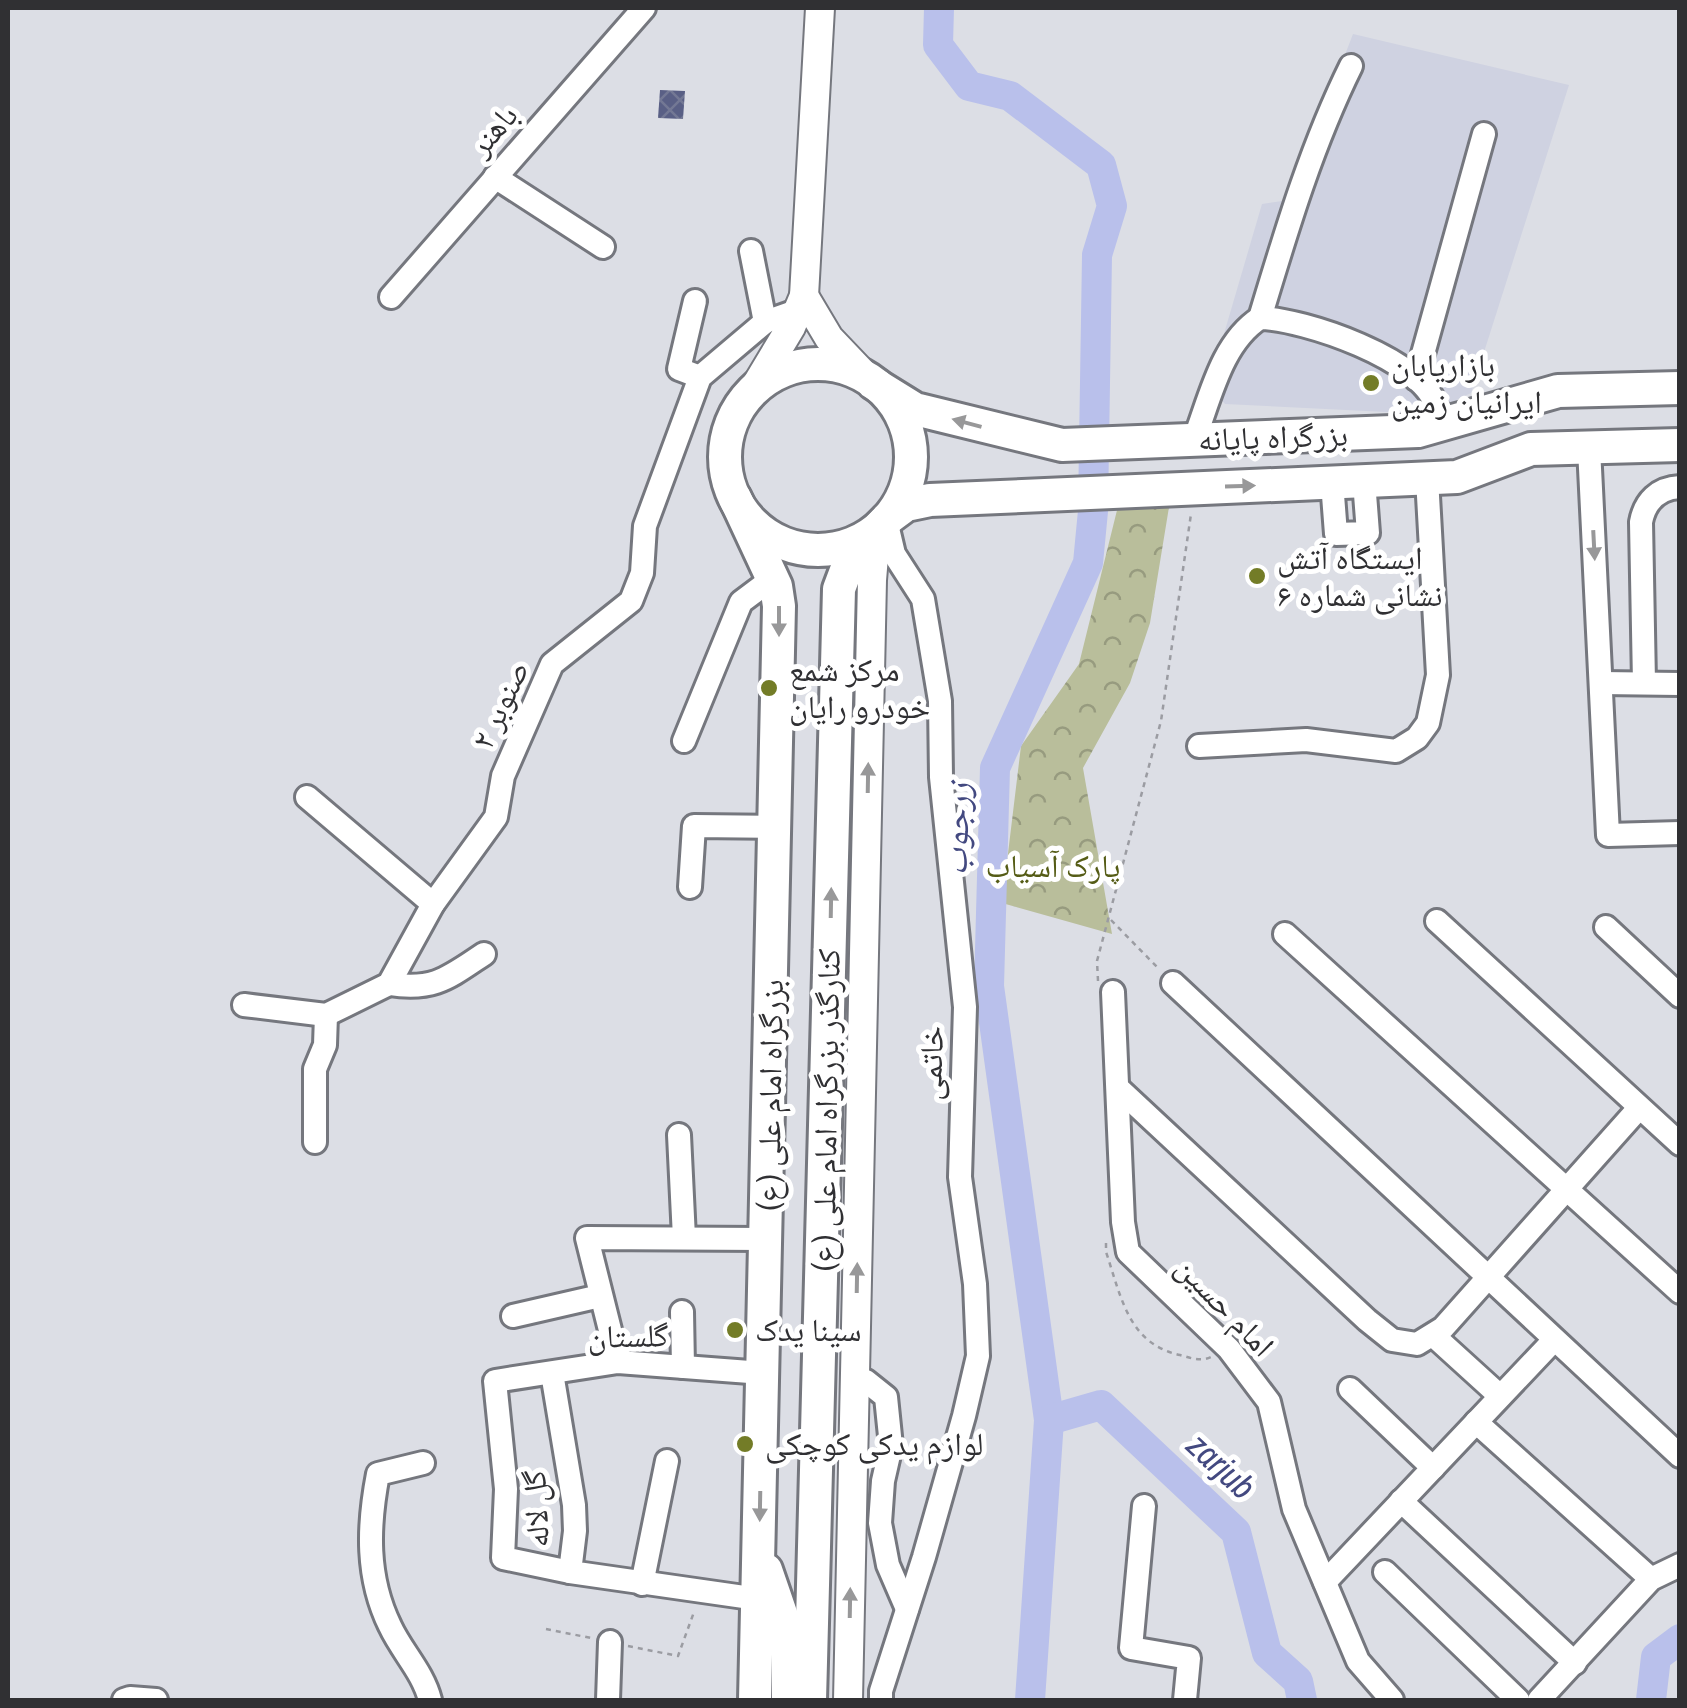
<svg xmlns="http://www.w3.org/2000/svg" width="1687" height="1708" font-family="'Archivo Narrow','Noto Naskh Arabic',sans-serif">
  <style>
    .built { fill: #cfd2e1 }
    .park { fill: url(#park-crowns) }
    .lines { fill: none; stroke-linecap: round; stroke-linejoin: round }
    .river { stroke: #b9c0eb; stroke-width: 30 }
    .building { fill: url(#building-cross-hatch) }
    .minor-casing { stroke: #75777e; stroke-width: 28 }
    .major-casing { stroke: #75777e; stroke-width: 32 }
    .highway-casing { stroke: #75777e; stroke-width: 38 }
    .path { stroke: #9b9ca2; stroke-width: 2.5; stroke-dasharray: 5 5; stroke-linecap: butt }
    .minor { stroke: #fff; stroke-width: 22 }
    .major { stroke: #fff; stroke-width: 28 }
    .highway { stroke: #fff; stroke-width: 32 }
    .oneway { fill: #989899 }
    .poi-dot { fill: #737c27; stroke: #fff; stroke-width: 4 }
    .labels { text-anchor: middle; stroke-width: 10; stroke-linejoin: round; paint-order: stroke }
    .street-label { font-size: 32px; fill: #303033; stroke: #fff }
    .poi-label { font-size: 32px; fill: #303033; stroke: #fff; text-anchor: start }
    .park-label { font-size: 32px; fill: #555c16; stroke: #fff }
    .water-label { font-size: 35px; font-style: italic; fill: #434980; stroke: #fff }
  </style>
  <defs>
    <pattern id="park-crowns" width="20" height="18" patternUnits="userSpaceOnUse" patternTransform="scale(2.5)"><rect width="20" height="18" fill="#b9be9b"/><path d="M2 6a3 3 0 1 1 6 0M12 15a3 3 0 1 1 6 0" fill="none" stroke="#979b7f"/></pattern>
    <pattern id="building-cross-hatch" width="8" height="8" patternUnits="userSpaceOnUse" patternTransform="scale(2.5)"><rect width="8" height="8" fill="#595f85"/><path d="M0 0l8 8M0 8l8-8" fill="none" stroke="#737894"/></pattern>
  </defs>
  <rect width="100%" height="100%" fill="#dcdee5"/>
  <polygon class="built" points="1353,34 1569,85 1471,393 1427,414 1225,404 1209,385 1262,204 1289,200"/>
  <polygon class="park" points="1122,490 1170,501 1150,623 1130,683 1083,768 1112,934 1002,903 1021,746 1079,664"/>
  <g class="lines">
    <g class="river">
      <polyline points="939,8 938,45 969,86 1010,96 1101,165 1112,206 1097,255 1093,511 1088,563 995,768 989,986 1049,1420 1030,1700"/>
      <polyline points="1049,1420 1101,1405 1236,1532 1267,1653 1298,1681 1302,1700"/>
      <polyline points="1651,1700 1656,1657 1680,1639"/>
    </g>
  </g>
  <polygon class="building" points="660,90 685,91 683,119 658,118"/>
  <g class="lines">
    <g class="minor-casing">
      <g id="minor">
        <polyline points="495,177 603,247"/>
        <polyline points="751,251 765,322"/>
        <polyline points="391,297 644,8"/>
        <polyline points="695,301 679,369 700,377"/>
        <path d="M1260 318C1286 232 1311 147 1351 66"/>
        <polyline points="1416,379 1484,134"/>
        <path d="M1194 440C1210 399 1221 343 1260 318 1304 319 1422 359 1436 406 1438 414 1433 420 1430 428"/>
        <polyline points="1589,448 1608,835 1680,833"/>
        <polyline points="1332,482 1336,534 1368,533 1364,481"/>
        <polyline points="1601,683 1680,684"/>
        <path d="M1644 683 1641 522C1645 501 1658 488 1680 487"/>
        <polyline points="684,741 741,602 773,578"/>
        <polyline points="1199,746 1306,740 1396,751 1417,738 1428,723 1438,675 1427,478"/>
        <polyline points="307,797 433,904"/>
        <polyline points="690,887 694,826 776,827"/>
        <polyline points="1437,921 1680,1144"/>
        <polyline points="1606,927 1680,996"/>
        <polyline points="1285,934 1680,1292"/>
        <polyline points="1173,983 1680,1456"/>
        <path d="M389 984C434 991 448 978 484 954"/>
        <polyline points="1113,992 1123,1222 1128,1252 1229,1349 1269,1402 1294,1509 1358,1661 1392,1700"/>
        <polyline points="244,1005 326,1015 389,984 433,904 496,817 503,776 552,664 631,601 642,573 645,526 700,377 765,322 799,310"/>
        <polyline points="1118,1088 1367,1320 1392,1340 1417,1344 1443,1328 1639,1108"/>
        <polyline points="679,1135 684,1238"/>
        <polyline points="315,1142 315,1069 325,1045 326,1015"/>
        <polyline points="682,1312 683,1367"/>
        <polyline points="513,1316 600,1296"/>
        <polyline points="1434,1336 1500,1396"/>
        <polyline points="618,1362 587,1238 766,1239"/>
        <polyline points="552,1373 574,1505 575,1531 570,1572 758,1599"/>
        <polyline points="855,1377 866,1381 886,1397 891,1446 883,1481 880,1523 888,1565 907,1609"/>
        <polyline points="1350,1389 1433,1468"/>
        <polyline points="1476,1422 1651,1579"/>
        <path d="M423 1463 378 1474C368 1526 366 1577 390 1626 402 1652 423 1672 430 1700"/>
        <polyline points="1401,1501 1575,1663"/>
        <polyline points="1144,1506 1131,1648 1189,1658 1185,1700"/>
        <polyline points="570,1572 503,1558 506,1489 495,1381 618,1362 763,1373"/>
        <polyline points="1385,1572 1518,1700"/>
        <polyline points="1325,1582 1554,1340"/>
        <polyline points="642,1584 667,1461"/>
        <polyline points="124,1700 130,1698 156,1700"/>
        <polyline points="608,1700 610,1642"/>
        <polyline points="881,1700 881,1691 924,1557 964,1416 978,1356 975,1284 960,1177 965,1007 941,777 940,701 923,599 894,554 886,520"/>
        <polyline points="1539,1700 1651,1579 1680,1565"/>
      </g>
    </g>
    <g class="major-casing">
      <g id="major">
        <polyline points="804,296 820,8"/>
        <polyline points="752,392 791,327 804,296 829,338 870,381"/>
        <polyline points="848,1700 872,580 874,556 884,524"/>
      </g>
    </g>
    <g class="highway-casing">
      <g id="highway">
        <circle cx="818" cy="457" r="93"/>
        <polyline points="873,383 915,409 1062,445 1418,431 1558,391 1680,388"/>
        <polyline points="735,498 776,586 779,606 755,1700"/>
        <polyline points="887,519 906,505 930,500 1457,477 1531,449 1680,445"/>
        <polyline points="766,1570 788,1634 788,1700"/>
        <polyline points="810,1700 839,589 851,557 884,522"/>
      </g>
    </g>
    <g class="path">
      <polyline points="1111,920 1158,968"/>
      <polyline points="1098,981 1097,961 1161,721 1191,514"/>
      <path d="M1106 1243V1252C1121 1296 1128 1344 1180 1355 1191 1358 1200 1362 1211 1357"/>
      <polyline points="546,1629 591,1638"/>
      <polyline points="628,1646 678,1656 694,1612"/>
    </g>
    <use href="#minor" class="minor"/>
    <use href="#major" class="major"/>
    <use href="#highway" class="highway"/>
  </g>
  <defs><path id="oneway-solid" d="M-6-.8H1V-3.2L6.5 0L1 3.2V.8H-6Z" transform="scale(2.5)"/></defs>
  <g class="oneway">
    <use href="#oneway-solid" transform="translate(967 423) rotate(-165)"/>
    <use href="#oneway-solid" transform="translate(1240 486) rotate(-2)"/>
    <use href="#oneway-solid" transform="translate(1594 545) rotate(87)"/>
    <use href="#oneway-solid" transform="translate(779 621) rotate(90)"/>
    <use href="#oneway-solid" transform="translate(868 778) rotate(-89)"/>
    <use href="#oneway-solid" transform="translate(831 903) rotate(-89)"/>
    <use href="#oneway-solid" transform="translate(857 1278) rotate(-89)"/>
    <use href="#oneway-solid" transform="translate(760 1506) rotate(91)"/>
    <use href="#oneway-solid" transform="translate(850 1603) rotate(-89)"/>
  </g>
  <g class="poi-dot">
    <circle cx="1371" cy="383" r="10"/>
    <circle cx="1257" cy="576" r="10"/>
    <circle cx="769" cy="688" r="10"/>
    <circle cx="735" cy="1330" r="10"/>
    <circle cx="745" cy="1444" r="10"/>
  </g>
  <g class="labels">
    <g class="street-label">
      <text transform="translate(493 130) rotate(-49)" y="11">باهنر</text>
      <text transform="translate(1273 437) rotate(-2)" y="11">بزرگراه پایانه</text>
      <text transform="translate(500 705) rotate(-65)" y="11">صنوبر ۲</text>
      <text transform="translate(931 1063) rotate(-88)" y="11">خاتمی</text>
      <text transform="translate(770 1095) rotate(-89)" y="11">بزرگراه امام علی (ع)</text>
      <text transform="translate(826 1110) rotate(-89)" y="11">کنارگذر بزرگراه امام علی (ع)</text>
      <text transform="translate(1225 1306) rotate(46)" y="11">امام حسین</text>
      <text transform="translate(628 1336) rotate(-1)" y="11">گلستان</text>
      <text transform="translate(536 1509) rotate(-93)" y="11">گل لاله</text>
    </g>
    <g class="poi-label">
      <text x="1391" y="376">بازاریابان<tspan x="1391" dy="37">ایرانیان زمین</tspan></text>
      <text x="1277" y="569">ایستگاه آتش<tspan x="1277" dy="37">نشانی شماره ۶</tspan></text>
      <text x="789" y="681">مرکز شمع<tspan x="789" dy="37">خودرو رایان</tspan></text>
      <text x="755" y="1341">سینا یدک</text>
      <text x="765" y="1455">لوازم یدکی کوچکی</text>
    </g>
    <g class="park-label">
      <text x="1053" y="877">پارک آسیاب</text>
    </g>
    <g class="water-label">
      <text transform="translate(956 829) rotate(-88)" y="12">زرجوب</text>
      <text transform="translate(1221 1466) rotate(43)" y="12">zarjub</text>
    </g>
  </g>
  <rect width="1687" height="1708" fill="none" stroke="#303033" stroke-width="20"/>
</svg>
